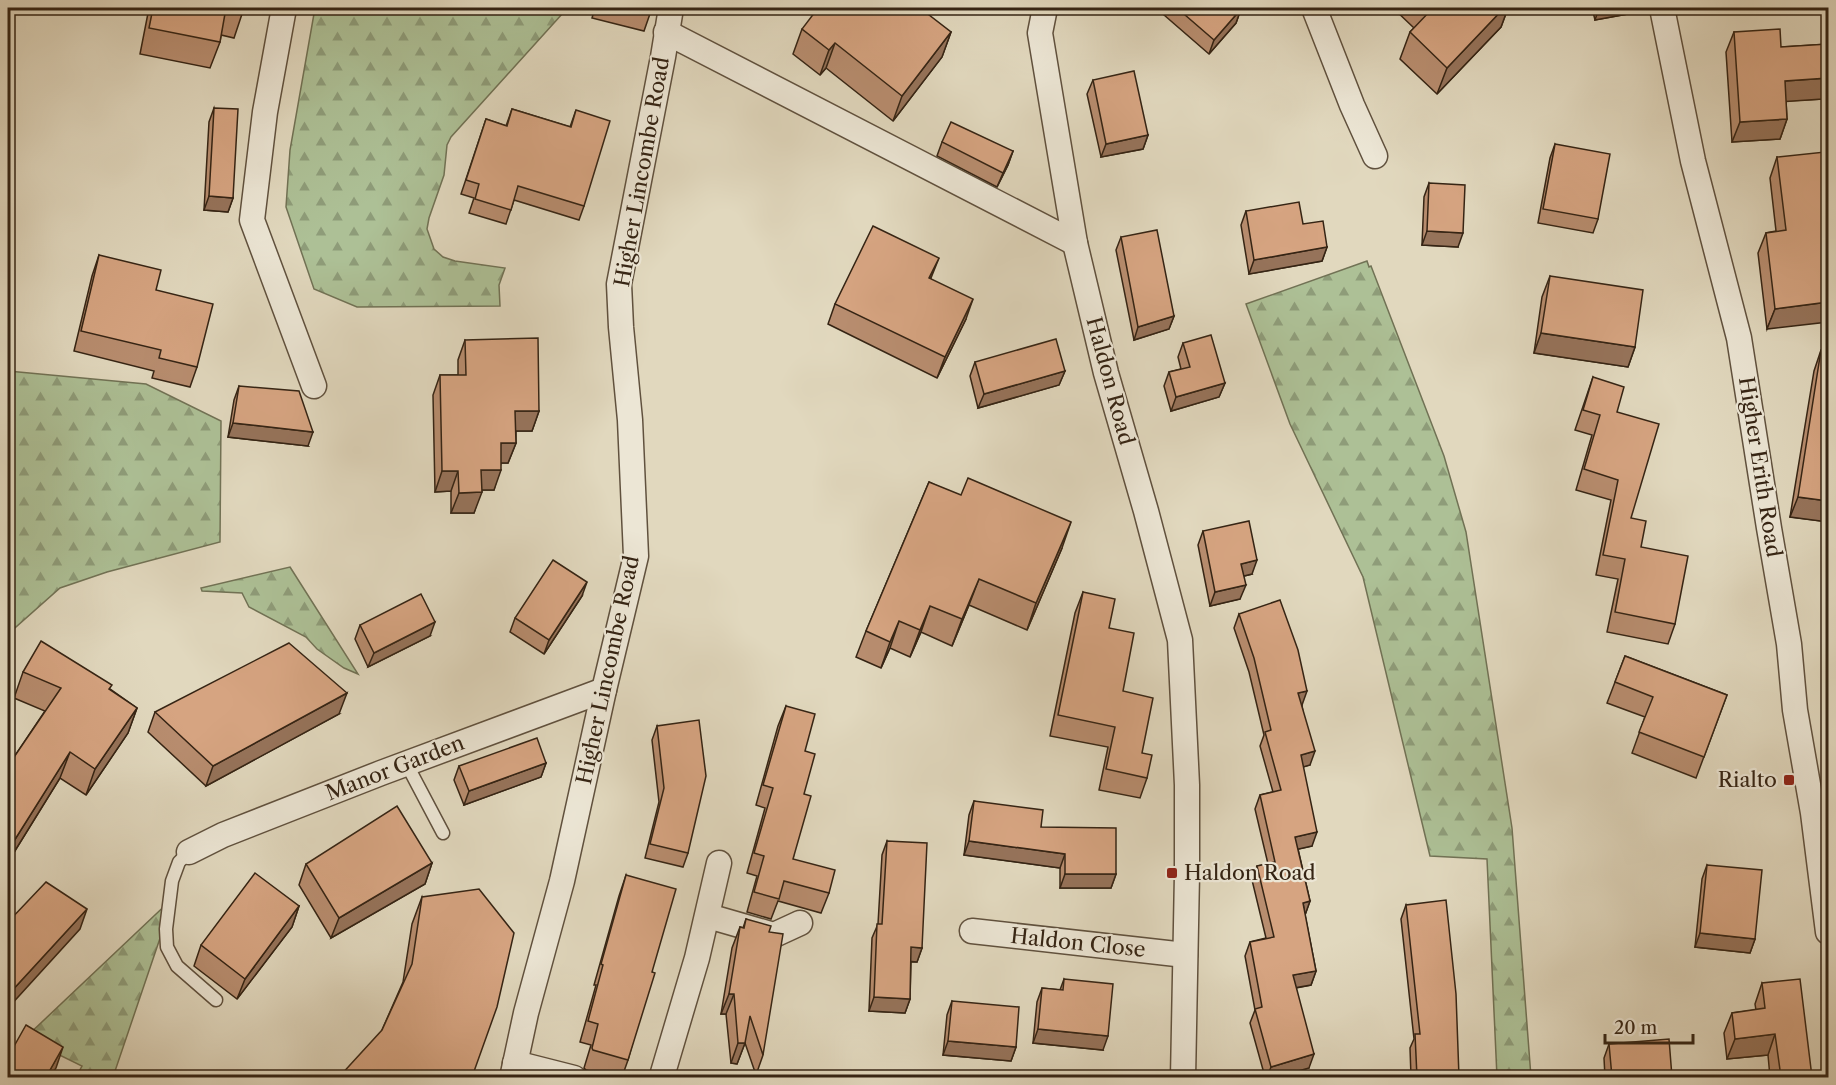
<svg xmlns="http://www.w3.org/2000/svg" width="1836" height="1085" font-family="'Libre Caslon Text',serif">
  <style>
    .forest { fill: url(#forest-firs); stroke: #717255; stroke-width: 1.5 }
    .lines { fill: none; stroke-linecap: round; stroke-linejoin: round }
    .lane-casing { stroke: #60513e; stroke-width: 15 }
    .street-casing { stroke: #60513e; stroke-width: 27 }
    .lane { stroke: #ece6d5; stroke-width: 12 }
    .street { stroke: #ece6d5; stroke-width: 24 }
    .wall { fill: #b88d6f; stroke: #352414; stroke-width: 1.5 }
    .shaded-wall { fill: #96735a; stroke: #352414; stroke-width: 1.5 }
    .building { fill: #d6a481; stroke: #352414; stroke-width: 1.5 }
    .poi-dot { fill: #8f2418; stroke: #ece6d5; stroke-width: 2 }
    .labels { text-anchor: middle; stroke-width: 4.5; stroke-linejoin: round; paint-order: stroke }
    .street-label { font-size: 21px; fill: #352414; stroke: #ece6d5 }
    .poi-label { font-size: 21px; fill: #352414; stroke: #ece6d5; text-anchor: end }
  </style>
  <defs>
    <pattern id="forest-firs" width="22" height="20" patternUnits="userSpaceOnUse" patternTransform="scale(1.5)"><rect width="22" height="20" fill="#adc096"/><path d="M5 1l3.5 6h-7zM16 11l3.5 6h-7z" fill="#8e9c79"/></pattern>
  </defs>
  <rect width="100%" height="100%" fill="#e1d8be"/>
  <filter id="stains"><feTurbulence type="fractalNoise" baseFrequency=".00333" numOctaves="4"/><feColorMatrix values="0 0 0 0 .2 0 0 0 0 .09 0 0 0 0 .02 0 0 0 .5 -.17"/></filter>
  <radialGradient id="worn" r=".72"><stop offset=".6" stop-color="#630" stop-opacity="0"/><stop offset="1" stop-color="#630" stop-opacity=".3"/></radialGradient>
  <g class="forest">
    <polygon points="315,8 552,8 563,13 451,137 447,145 444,175 429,218 427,229 434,249 443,257 455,261 505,268 499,285 500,306 357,307 314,289 286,207 290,150"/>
    <polygon points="1367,261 1369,267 1371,266 1444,456 1466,532 1512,828 1531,1077 1497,1077 1487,859 1430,856 1363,577 1290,424 1246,304"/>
    <polygon points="8,371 146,384 221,421 220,542 107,572 60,588 8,634"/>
    <polygon points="290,567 358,674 344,668 317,649 306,637 249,607 242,593 202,591 201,588"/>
    <polygon points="174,897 113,1077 76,1077 82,1066 25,1038"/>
  </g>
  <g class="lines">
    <g class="lane-casing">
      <g id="lane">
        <polyline points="406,763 443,833"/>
        <polyline points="189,852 179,862 172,881 166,929 167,947 177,966 216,1000"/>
      </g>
    </g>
    <g class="street-casing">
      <g id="street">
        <polyline points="284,8 265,112 252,220 314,386"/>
        <polyline points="1045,8 1040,33 1075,243 1106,373 1146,511 1180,640 1187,785 1187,874 1183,1078"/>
        <polyline points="1314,8 1352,105 1375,156"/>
        <polyline points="1662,8 1693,161 1739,338 1769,528 1789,644 1795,710 1813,813 1828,932"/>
        <polyline points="666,32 1075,243"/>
        <polyline points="189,852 223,835 381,773 604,690"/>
        <polyline points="708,916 774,935 800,923"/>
        <polyline points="972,931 1185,955"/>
        <polyline points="515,1063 574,1078"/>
        <polyline points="662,1076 697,958 719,863"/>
        <polyline points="512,1078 526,1013 562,881 604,690 636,556 630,420 621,327 619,284 663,57 671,8"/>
      </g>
    </g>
    <use href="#lane" class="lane"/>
    <use href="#street" class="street"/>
  </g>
  <g class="wall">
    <polygon points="149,8 244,8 234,38 221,35 220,42 210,68 140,54"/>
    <polygon points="595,8 652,8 644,31 592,18"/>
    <polygon points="1156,8 1240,8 1241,9 1236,23 1209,54"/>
    <polygon points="1393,8 1508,8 1501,27 1437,94 1400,59 1410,32 1414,28"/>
    <polygon points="1592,8 1635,8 1633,13 1595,20"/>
    <polygon points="802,29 951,32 942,57 893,121 826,68 820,75 793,54"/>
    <polygon points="1734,32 1781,47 1828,44 1828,83 1823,99 1786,101 1787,119 1780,139 1732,142 1726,52"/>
    <polygon points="1093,80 1148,135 1143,149 1101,157 1087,94"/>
    <polygon points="214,108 233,198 228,212 204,210 209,122"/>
    <polygon points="512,109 570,127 576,110 584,206 579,220 514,200 506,224 469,213 474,198 461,194 486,119 506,126"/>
    <polygon points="942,142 1013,151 1008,165 997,187 937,156"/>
    <polygon points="1555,144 1598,219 1593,233 1538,223 1550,158"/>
    <polygon points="1777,157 1828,180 1767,329 1758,253 1766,233 1776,231 1770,178"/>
    <polygon points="1429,183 1458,247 1422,245 1424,197"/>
    <polygon points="1246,211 1303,224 1327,247 1322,261 1249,274 1241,225"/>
    <polygon points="1121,237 1174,316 1169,329 1134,340 1116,250"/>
    <polygon points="99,255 197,367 190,387 152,378 154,371 74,351 92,276"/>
    <polygon points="1550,276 1635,347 1628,367 1534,353 1542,297"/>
    <polygon points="931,279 966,319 937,378 828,324 835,304"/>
    <polygon points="465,340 539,411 532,431 516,431 516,443 508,463 501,463 494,490 481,490 474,513 451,513 451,491 435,492 433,395 440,375 458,375 458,360"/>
    <polygon points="1183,343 1225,383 1219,397 1171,411 1164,386 1169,372 1181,369 1178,357"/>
    <polygon points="1821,350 1828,522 1790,517 1814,371"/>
    <polygon points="975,362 1065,371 1059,385 978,408 970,376"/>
    <polygon points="1593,377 1617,412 1631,518 1641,547 1675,624 1668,644 1607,632 1618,579 1596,575 1611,500 1576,490 1592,435 1575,430"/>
    <polygon points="239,386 308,446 228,437 234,400"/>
    <polygon points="929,482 1062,548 1027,630 969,605 952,646 921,632 910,657 890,648 881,668 856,657 866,631"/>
    <polygon points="1203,531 1252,574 1244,576 1240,599 1210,606 1198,545"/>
    <polygon points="1083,592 1109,628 1123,691 1142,753 1147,778 1140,798 1099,790 1108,747 1050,736 1075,613"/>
    <polygon points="582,596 544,654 510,632 515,618"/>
    <polygon points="1239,614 1302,705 1310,765 1303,767 1312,846 1298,849 1310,901 1305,915 1316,971 1311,985 1296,988 1309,1068 1277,1077 1265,1077 1250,1023 1255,1010 1245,956 1250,942 1266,938 1252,880 1257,866 1268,864 1255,809 1260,795 1273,792 1260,746 1264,735 1249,672 1234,628"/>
    <polygon points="360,625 430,636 368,667 355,639"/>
    <polygon points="1625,656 1727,695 1696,778 1632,753 1645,717 1607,703"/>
    <polygon points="23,672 110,689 137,708 128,733 86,795 60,778 8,862 8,766 45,711 14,698"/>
    <polygon points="786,706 805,751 804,794 793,859 829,893 821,913 778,901 771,919 747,912 757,876 747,873 765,808 756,805 778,726"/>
    <polygon points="155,712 339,714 206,786 148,732"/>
    <polygon points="657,726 688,853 683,867 645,858 659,802 652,740"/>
    <polygon points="546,763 541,777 464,805 454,780 459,766"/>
    <polygon points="974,801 1041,827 1116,874 1111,888 1060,888 1060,868 964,855 969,815"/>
    <polygon points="887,841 922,948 917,962 911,962 910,999 905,1013 869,1011 872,938 878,924 882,855"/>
    <polygon points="432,863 425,884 331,938 299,885 306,864"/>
    <polygon points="1707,865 1755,939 1750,953 1695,947 1702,879"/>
    <polygon points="626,875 652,972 628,1060 622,1077 611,1077 586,1070 584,1068 591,1045 580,1042 596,985 594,985 619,896"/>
    <polygon points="422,897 472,1077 382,1030 403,982 412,924"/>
    <polygon points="1406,905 1459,1077 1411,1077 1410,1048 1414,1039 1401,919"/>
    <polygon points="299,906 292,927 237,999 194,966 201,945"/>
    <polygon points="746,919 769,932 763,1055 756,1075 745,1043 737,1064 731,1063 726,1014 721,1014 732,948 740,927 743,928"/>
    <polygon points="1064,979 1103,1050 1033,1043 1037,1002 1042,988 1060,990"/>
    <polygon points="1762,983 1812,1077 1770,1077 1768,1055 1727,1059 1724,1033 1732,1013 1756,1010 1755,1004"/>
    <polygon points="952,1001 1016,1047 1011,1061 943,1055 947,1015"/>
    <polygon points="1609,1044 1672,1077 1605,1077 1604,1058"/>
  </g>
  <g class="shaded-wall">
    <polygon points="1504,8 1508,8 1501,27 1437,94 1447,68"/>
    <polygon points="1599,8 1635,8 1633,13 1595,20"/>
    <polygon points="1241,9 1236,23 1209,54 1214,40"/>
    <polygon points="951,32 942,57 893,121 902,96"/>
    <polygon points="835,43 826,68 820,75 829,50"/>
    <polygon points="1828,78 1828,83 1823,99 1777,102 1785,81"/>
    <polygon points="1787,119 1780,139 1732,142 1740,122"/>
    <polygon points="1148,135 1143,149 1101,157 1106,144"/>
    <polygon points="1013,151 1008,165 997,187 1003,173"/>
    <polygon points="209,196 233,198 228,212 204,210"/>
    <polygon points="1427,231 1463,233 1458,247 1422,245"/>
    <polygon points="1327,247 1322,261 1249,274 1254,260"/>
    <polygon points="939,258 931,278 929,278"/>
    <polygon points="973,299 966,319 937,378 945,357"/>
    <polygon points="1828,302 1828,322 1767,329 1775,309"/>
    <polygon points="1174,316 1169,329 1134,340 1138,327"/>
    <polygon points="1541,333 1635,347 1628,367 1534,353"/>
    <polygon points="1065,371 1059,385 978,408 984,394"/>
    <polygon points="1225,383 1219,397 1171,411 1176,397"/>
    <polygon points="515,411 539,411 532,431 508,431"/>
    <polygon points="233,423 313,432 308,446 228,437"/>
    <polygon points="501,443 516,443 508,463 493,463"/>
    <polygon points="481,470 501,470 494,490 473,490"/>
    <polygon points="442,471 458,471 451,491 435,492"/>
    <polygon points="482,492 474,513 451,513 459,493"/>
    <polygon points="1798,497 1828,501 1828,522 1790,517"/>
    <polygon points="1071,522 1062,548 1027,630 1036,603"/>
    <polygon points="1257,560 1252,574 1236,578 1241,564"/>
    <polygon points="979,579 969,605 952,646 962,619"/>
    <polygon points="587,582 582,596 544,654 549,640"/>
    <polygon points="1246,585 1240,599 1210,606 1215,592"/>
    <polygon points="930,606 921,632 910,657 920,630"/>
    <polygon points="899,621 890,648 881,668 890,642"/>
    <polygon points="435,622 430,636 368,667 374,653"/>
    <polygon points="1307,691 1302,705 1293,707 1298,693"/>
    <polygon points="347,693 339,714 206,786 213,766"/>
    <polygon points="137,708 128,733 86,795 95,769"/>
    <polygon points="1315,751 1310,765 1296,769 1301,755"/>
    <polygon points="70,752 60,778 8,862 8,860 14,841"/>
    <polygon points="546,763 541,777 464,805 469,791"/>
    <polygon points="1317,832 1312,846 1290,851 1295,837"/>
    <polygon points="969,841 1065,854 1060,868 964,855"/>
    <polygon points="432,863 425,884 331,938 339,918"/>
    <polygon points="1065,874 1116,874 1111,888 1060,888"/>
    <polygon points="1310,901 1305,915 1303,903"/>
    <polygon points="299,906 292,927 237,999 245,979"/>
    <polygon points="87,909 80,929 8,1008 8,995"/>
    <polygon points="1700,933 1755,939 1750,953 1695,947"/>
    <polygon points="911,947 922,948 917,962 906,961"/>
    <polygon points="1316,971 1311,985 1288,989 1293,975"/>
    <polygon points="729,994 734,994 726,1014 721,1014"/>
    <polygon points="874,997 910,999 905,1013 869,1011"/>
    <polygon points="1038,1029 1108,1036 1103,1050 1033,1043"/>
    <polygon points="1775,1034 1768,1055 1727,1059 1735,1039"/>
    <polygon points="948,1041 1016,1047 1011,1061 943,1055"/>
    <polygon points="738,1043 745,1043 737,1064 731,1063"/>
    <polygon points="63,1047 56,1068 50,1077 46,1077"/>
    <polygon points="1314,1054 1309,1068 1277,1077 1267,1077 1271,1067"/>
  </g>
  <g class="building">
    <polygon points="153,8 244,8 244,12 226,8 220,42 149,28"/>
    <polygon points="628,8 652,8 651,13"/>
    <polygon points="818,8 920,8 951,32 902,96 835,43 829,50 802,29"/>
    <polygon points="1177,8 1240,8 1241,9 1214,40"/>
    <polygon points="1430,8 1504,8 1447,68 1410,32 1432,9"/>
    <polygon points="1780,29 1781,47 1828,44 1828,78 1785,81 1787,119 1740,122 1734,32"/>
    <polygon points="1134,71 1148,135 1106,144 1093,80"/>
    <polygon points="214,108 238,109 233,198 209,196"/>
    <polygon points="512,109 571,127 576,110 610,121 584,206 518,186 511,210 475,199 479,184 466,180 486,119 507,126"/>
    <polygon points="951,122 1013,151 1003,173 942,142"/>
    <polygon points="1555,144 1610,154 1598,219 1543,209"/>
    <polygon points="1825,152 1828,180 1828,302 1775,309 1766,233 1786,230 1777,157"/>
    <polygon points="1429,183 1465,185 1463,233 1427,231"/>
    <polygon points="1299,202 1303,224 1323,221 1327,247 1254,260 1246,211"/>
    <polygon points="873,226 939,258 929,278 973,299 945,357 835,304"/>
    <polygon points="1157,230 1174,316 1138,327 1121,237"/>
    <polygon points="99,255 161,270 156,290 213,304 197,367 159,358 161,350 81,331"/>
    <polygon points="1550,276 1643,290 1635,347 1541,333"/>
    <polygon points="1211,335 1225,383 1176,397 1169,372 1190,367 1183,343"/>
    <polygon points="538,338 539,411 515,411 516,443 501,443 501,470 481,470 482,492 459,493 458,471 442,471 440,375 466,375 465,340"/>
    <polygon points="1056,339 1065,371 984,394 975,362"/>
    <polygon points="1821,350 1828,351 1828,501 1798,497"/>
    <polygon points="1593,377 1624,387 1617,412 1659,424 1631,518 1646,521 1641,547 1688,556 1675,624 1615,612 1625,559 1603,555 1618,480 1584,469 1600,415 1583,410"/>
    <polygon points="239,386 299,391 313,432 233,423"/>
    <polygon points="968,478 1071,522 1036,603 979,579 962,619 930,606 920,630 899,621 890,642 866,631 929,482 961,495"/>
    <polygon points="1249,521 1257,560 1241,564 1246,585 1215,592 1203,531"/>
    <polygon points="553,560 587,582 549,640 515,618"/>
    <polygon points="1083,592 1115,599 1109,628 1134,633 1123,691 1153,698 1142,753 1152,755 1147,778 1106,769 1115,727 1058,715"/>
    <polygon points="421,594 435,622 374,653 360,625"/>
    <polygon points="1280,600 1298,650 1307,691 1298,693 1315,751 1301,755 1317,832 1295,837 1310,901 1303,903 1316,971 1293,975 1314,1054 1271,1067 1255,1009 1262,1007 1250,942 1274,937 1257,866 1275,862 1260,795 1281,790 1265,732 1271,730 1254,658 1239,614"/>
    <polygon points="41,641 112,685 109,689 137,708 95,769 70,752 14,841 8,837 8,766 61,688 23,672"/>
    <polygon points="289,643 347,693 213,766 155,712"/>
    <polygon points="1625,656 1727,695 1704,757 1639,732 1653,697 1615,682"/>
    <polygon points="786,706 815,714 805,751 815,754 804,794 811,796 793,859 835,870 829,893 784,881 779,899 754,892 764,856 754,853 773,788 763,785"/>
    <polygon points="699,720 706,776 688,853 650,844 664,788 657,726"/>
    <polygon points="537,738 546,763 469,791 459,766"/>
    <polygon points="974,801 1043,810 1041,827 1116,828 1116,874 1065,874 1065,854 969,841"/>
    <polygon points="397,806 432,863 339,918 306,864"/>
    <polygon points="887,841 927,843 922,948 911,947 910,999 874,997 877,924 882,924"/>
    <polygon points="1707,865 1762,870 1755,939 1700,933"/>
    <polygon points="255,873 299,906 245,979 201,945"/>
    <polygon points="626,875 676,889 652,972 655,973 628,1060 593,1050 592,1048 598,1024 588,1021 603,965 601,964"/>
    <polygon points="46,882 87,909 8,995 8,922"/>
    <polygon points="479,889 514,933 497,1007 472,1077 339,1077 382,1030 412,964 422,897"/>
    <polygon points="1446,900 1456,994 1459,1077 1417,1077 1415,1034 1420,1034 1406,905"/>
    <polygon points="746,919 771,926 769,932 783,934 763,1055 750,1016 745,1043 738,1043 734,994 729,994 740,927 744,928"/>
    <polygon points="1064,979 1113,984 1108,1036 1038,1029 1042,988 1063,990"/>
    <polygon points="1800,979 1812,1077 1781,1077 1775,1034 1735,1039 1732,1013 1765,1008 1762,983"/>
    <polygon points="952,1001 1019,1007 1016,1047 948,1041"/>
    <polygon points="26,1025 63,1047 46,1077 8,1077 8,1057"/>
    <polygon points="1669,1039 1672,1077 1612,1077 1609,1044"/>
  </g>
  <g class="poi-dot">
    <rect x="1783" y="774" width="12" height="12" rx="3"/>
    <rect x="1166" y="867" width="12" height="12" rx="3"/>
  </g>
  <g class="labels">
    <g class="street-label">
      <text transform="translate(642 172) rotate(-80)" y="7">Higher Lincombe Road</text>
      <text transform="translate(1110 381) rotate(75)" y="7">Haldon Road</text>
      <text transform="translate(1760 467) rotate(81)" y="7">Higher Erith Road</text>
      <text transform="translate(608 670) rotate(-78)" y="7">Higher Lincombe Road</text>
      <text transform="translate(395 768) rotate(-21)" y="7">Manor Garden</text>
      <text transform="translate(1078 943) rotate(6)" y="7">Haldon Close</text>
    </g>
    <g class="poi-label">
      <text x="1777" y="787">Rialto</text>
      <text x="1184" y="880" text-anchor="start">Haldon Road</text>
    </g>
  </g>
  <rect width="1836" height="1085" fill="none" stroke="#e1d8be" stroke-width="30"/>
  <rect x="9" y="9" width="1818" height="1067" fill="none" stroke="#352414" stroke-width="3"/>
  <rect x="15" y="15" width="1806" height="1055" fill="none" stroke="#352414" stroke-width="1.5"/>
  <path d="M1605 1034v9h88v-9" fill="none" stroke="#352414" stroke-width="3"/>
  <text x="1614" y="1034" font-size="18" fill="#352414" stroke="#ece6d5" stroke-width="4.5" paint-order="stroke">20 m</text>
  <rect width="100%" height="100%" filter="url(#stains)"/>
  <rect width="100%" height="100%" fill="url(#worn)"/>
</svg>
